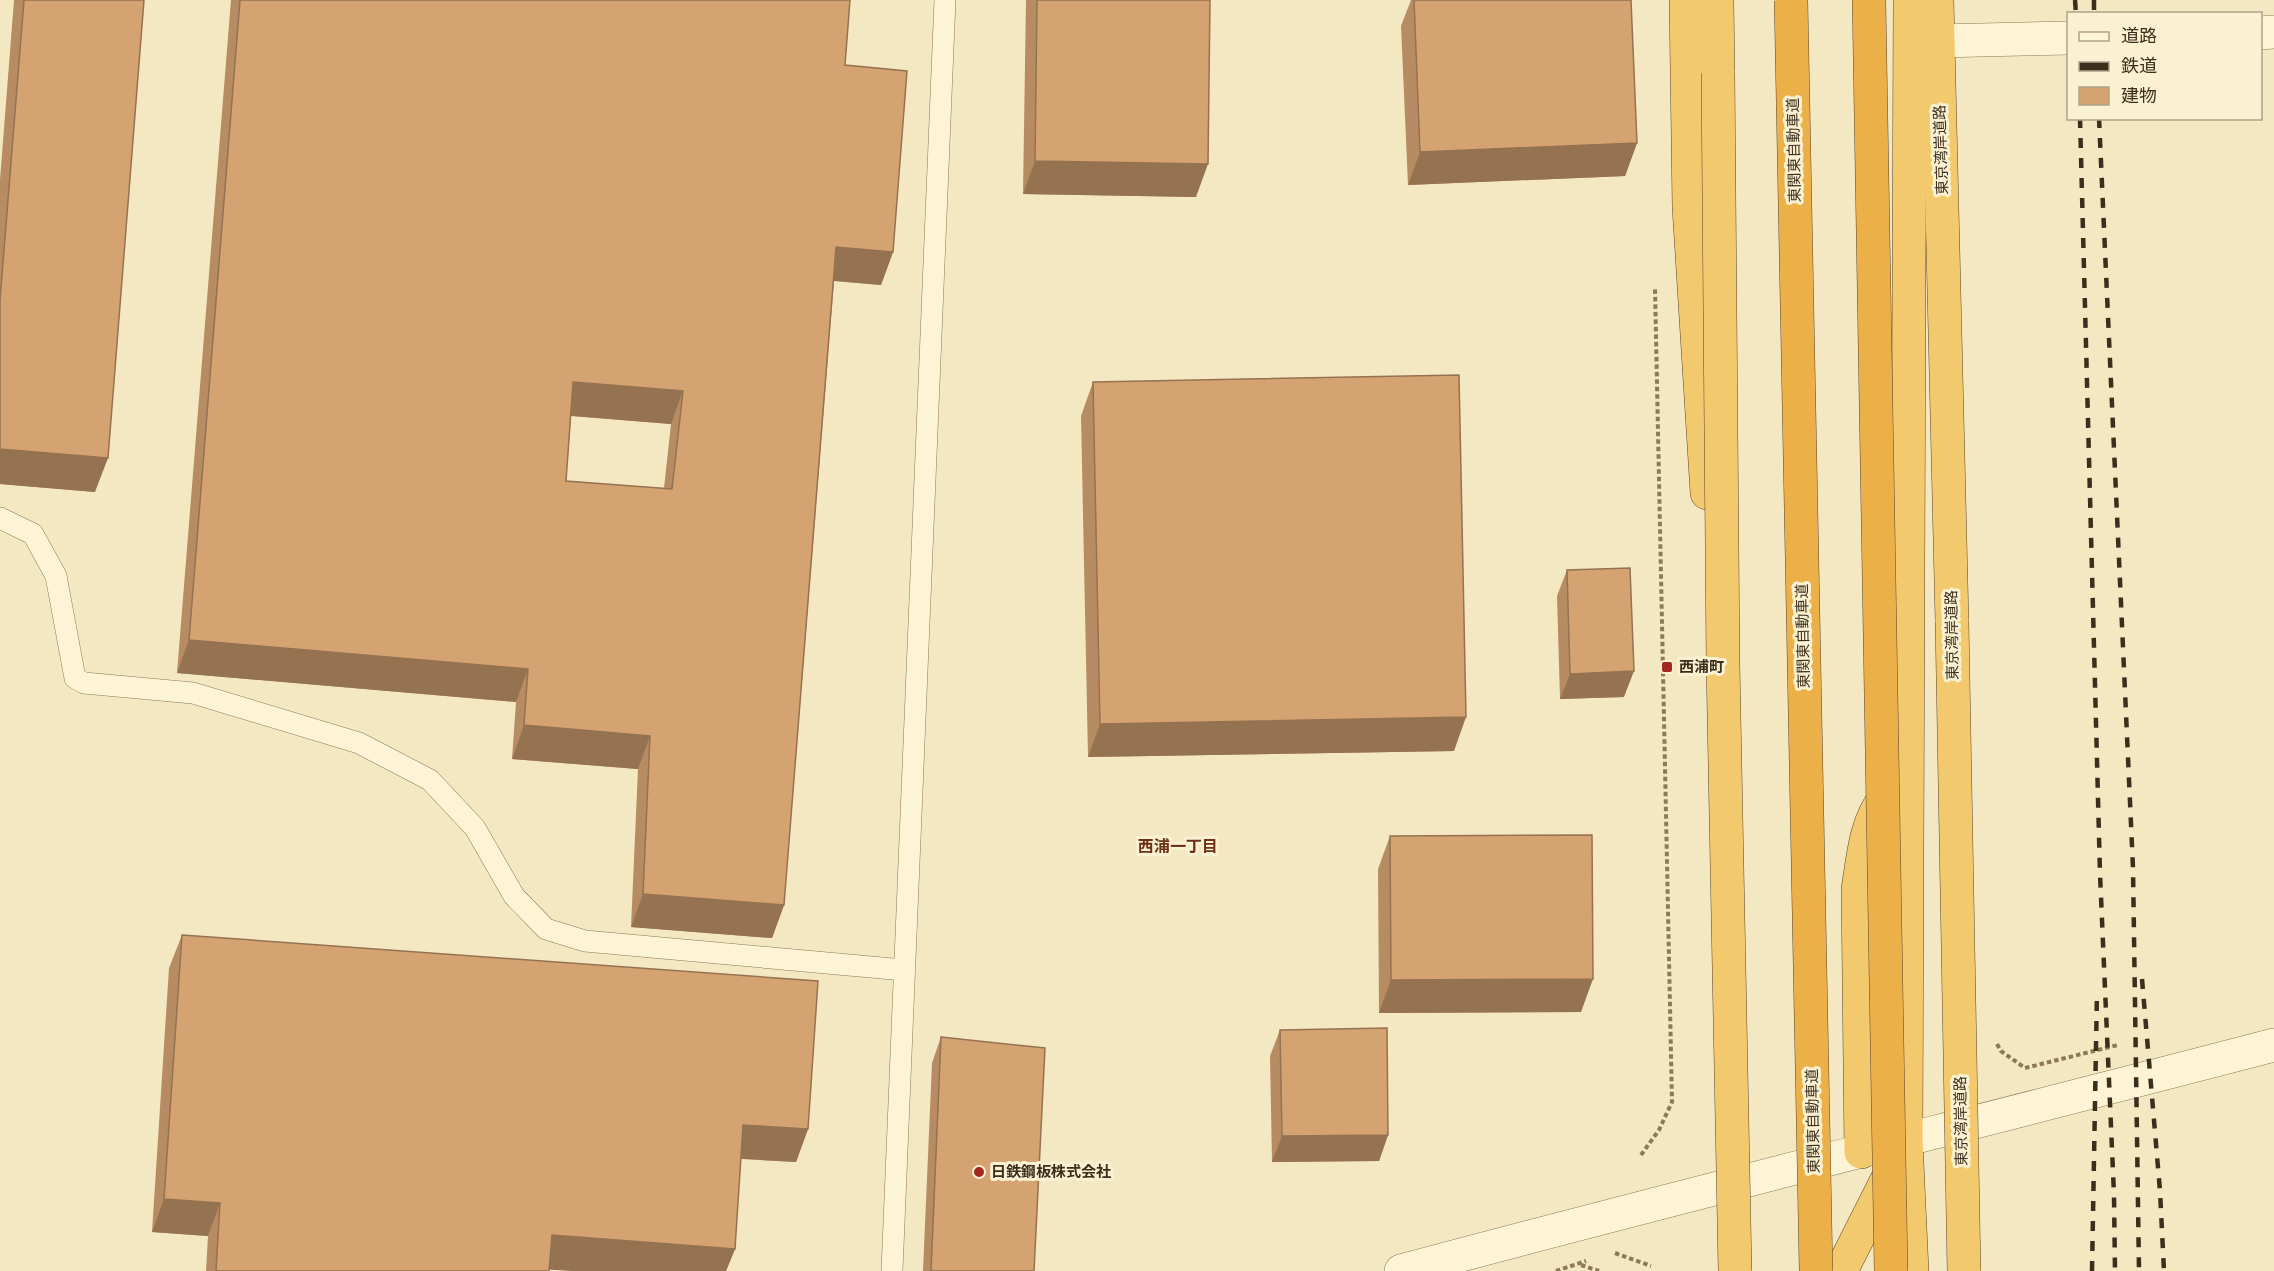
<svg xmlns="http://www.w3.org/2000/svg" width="2274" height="1271" font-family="'Times New Roman','Noto Sans JP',serif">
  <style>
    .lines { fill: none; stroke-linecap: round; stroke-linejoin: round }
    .service-casing { stroke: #8e7856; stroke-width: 22 }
    .minor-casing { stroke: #8e7856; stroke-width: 34 }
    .tertiary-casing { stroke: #8e7856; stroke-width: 34 }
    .trunk-casing { stroke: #5c452b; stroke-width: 34 }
    .path { stroke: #8e7856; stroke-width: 4; stroke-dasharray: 4.5 3; stroke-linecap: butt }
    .service { stroke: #fcf4d5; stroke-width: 21 }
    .minor { stroke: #fcf4d5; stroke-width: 33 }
    .tertiary { stroke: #fcf4d5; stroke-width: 33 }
    .trunk { stroke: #f3c96e; stroke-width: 33 }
    .rail { stroke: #3c2e1c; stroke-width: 4.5; stroke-dasharray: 10 10; stroke-linecap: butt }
    .trunk-bridge-casing { stroke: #5c452b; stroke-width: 34; stroke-linecap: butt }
    .motorway-bridge-casing { stroke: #5c452b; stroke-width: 34; stroke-linecap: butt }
    .trunk-bridge { stroke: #f3c96e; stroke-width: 33 }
    .motorway-bridge { stroke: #ecb048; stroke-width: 33 }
    .wall { fill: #b78c62; fill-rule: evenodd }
    .shaded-wall { fill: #957250 }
    .building { fill: #d5a372; stroke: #957250; stroke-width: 1.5; fill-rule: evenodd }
    .poi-dot { fill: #a4281f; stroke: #f9f1d1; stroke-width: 2 }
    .labels { text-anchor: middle; stroke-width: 6; stroke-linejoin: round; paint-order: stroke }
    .street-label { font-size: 15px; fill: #3c2e1c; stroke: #f9f1d1 }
    .poi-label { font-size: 15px; font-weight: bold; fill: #3c2e1c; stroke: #f9f1d1; text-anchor: start }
    .neighbourhood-label { font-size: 16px; font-weight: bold; fill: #6e3016; stroke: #f9f1d1 }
  </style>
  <rect width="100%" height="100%" fill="#f3e8c1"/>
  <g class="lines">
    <g class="service-casing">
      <g id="service">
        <polyline points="0,518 33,534 56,576 75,678 84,683 193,693 359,743 430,780 475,828 514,896 546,929 585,941 904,970"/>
        <polyline points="892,1271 945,0"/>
      </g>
    </g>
    <g class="minor-casing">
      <g id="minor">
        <polyline points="2260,33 2274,32"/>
        <polyline points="1938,41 2068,38"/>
      </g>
    </g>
    <g class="tertiary-casing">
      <path id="tertiary" d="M1401 1271C1691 1193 1983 1121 2274 1045"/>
    </g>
    <g class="trunk-casing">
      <g id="trunk">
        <polyline points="1686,0 1689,207 1707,493"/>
        <polyline points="1717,0 1718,73"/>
        <polyline points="1910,0 1906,1141 1912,1271"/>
        <polyline points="1937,0 1952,622"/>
        <path d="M1861 1152 1858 889C1863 859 1865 824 1884 799"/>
        <polyline points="1841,1271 1894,1166"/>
      </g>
    </g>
    <g class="path">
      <polyline points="1997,1044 2001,1051 2025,1068 2118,1045"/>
      <polyline points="1641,1155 1659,1130 1672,1102 1655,288"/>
      <polyline points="1615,1253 1651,1266"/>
      <polyline points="1581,1265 1599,1271"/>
      <polyline points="1556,1271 1586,1261"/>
    </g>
    <use href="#service" class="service"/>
    <use href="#minor" class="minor"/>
    <use href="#tertiary" class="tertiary"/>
    <use href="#trunk" class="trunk"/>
    <g class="rail">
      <polyline points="2075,0 2076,14"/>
      <polyline points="2094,0 2094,14"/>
      <polyline points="2080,118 2100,874 2114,1195 2115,1271"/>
      <polyline points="2099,118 2133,868 2139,1271"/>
      <polyline points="2142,979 2160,1191 2164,1271"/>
      <polyline points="2092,1271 2097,991"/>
    </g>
    <g class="trunk-bridge-casing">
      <g id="trunk-bridge">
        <polyline points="1718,73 1723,664 1735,1271"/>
        <polyline points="1952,622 1964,1271"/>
      </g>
    </g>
    <g class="motorway-bridge-casing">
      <g id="motorway-bridge">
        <polyline points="1791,0 1816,1271"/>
        <polyline points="1869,0 1891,1271"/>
      </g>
    </g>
    <use href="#trunk-bridge" class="trunk-bridge"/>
    <use href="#motorway-bridge" class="motorway-bridge"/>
  </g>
  <g class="wall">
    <polygon points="14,0 144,0 95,492 0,484 0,180"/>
    <path d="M231 0H850L845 65 893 252 881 285 834 281 784 905 772 938 631 927 638 769 512 759 516 702 177 673ZM571 416 671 424 664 488 566 481Z"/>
    <polygon points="1026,0 1210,0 1196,197 1023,194"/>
    <polygon points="1411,0 1631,0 1637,143 1625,176 1408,185 1401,26"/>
    <polygon points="1093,382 1454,751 1088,757 1081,416"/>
    <polygon points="1567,570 1624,697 1560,699 1557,596"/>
    <polygon points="1390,836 1581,1012 1379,1013 1378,869"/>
    <polygon points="182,935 808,1129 796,1162 741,1159 735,1249 726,1271 573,1271 549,1269 549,1271 206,1271 208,1236 152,1232 169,968"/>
    <polygon points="1280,1030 1388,1135 1379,1161 1272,1162 1270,1056"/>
    <polygon points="941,1037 1034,1271 923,1271 932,1063"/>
  </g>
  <g class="shaded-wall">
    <polygon points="1637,143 1625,176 1408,185 1420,152"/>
    <polygon points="1035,161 1208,164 1196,197 1023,194"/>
    <polygon points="836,247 893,252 881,285 824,280"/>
    <polygon points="573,382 683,391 671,424 561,415"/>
    <polygon points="0,449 108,458 95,492 0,484"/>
    <polygon points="189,640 528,669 516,702 177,673"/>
    <polygon points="1634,671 1624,697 1560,699 1570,674"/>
    <polygon points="1466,717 1454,751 1088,757 1100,724"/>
    <polygon points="524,725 650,736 638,769 512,759"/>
    <polygon points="643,894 784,905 772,938 631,927"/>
    <polygon points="1593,979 1581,1012 1379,1013 1391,980"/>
    <polygon points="743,1125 808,1129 796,1162 731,1158"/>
    <polygon points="1388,1135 1379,1161 1272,1162 1282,1136"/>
    <polygon points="164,1199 220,1203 208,1236 152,1232"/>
    <polygon points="552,1235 735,1249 726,1271 573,1271 540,1269"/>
  </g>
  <g class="building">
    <polygon points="24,0 144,0 108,458 0,449 0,300"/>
    <path d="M240 0H850L845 65 907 71 893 252 836 247 784 905 643 894 650 736 524 725 528 669 189 640ZM573 382 683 391 672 489 566 481Z"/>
    <polygon points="1037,0 1210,0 1208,164 1035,161"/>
    <polygon points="1414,0 1631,0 1637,143 1420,152"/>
    <polygon points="1459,375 1466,717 1100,724 1093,382"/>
    <polygon points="1630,568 1634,671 1570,674 1567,570"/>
    <polygon points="1592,835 1593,979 1391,980 1390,836"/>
    <polygon points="182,935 818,981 808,1129 743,1125 735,1249 552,1235 549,1271 216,1271 220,1203 164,1199"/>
    <polygon points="1387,1028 1388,1135 1282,1136 1280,1030"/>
    <polygon points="941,1037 1045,1048 1034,1271 931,1271"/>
  </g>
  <g class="poi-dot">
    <rect x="1661" y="661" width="12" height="12" rx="3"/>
    <circle cx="979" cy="1172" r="6"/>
  </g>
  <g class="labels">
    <g class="street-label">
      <text transform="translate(1794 150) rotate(-91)" y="5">東関東自動車道</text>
      <text transform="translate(1941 150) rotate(-92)" y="5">東京湾岸道路</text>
      <text transform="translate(1952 635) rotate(-91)" y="5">東京湾岸道路</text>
      <text transform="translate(1803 636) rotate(-91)" y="5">東関東自動車道</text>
      <text transform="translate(1813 1121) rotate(-91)" y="5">東関東自動車道</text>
      <text transform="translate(1961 1121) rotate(-91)" y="5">東京湾岸道路</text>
    </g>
    <g class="poi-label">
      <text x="1679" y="672">西浦町</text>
      <text x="991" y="1177">日鉄鋼板株式会社</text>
    </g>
    <g class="neighbourhood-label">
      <text x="1178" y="852">西浦一丁目</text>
    </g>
  </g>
  <rect x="2067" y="12" width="195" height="108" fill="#f9f1d1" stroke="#ada389" stroke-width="1.5"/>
  <rect x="2079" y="32" width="30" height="9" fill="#fcf4d5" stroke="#ada389" stroke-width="1.5"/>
  <text x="2121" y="42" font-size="18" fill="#3c2e1c">道路</text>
  <rect x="2079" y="62" width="30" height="9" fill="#3c2e1c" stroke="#ada389" stroke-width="1.5"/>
  <text x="2121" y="72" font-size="18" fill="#3c2e1c">鉄道</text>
  <rect x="2079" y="87" width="30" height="18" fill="#d5a372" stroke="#ada389" stroke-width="1.5"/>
  <text x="2121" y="102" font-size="18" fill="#3c2e1c">建物</text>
</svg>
